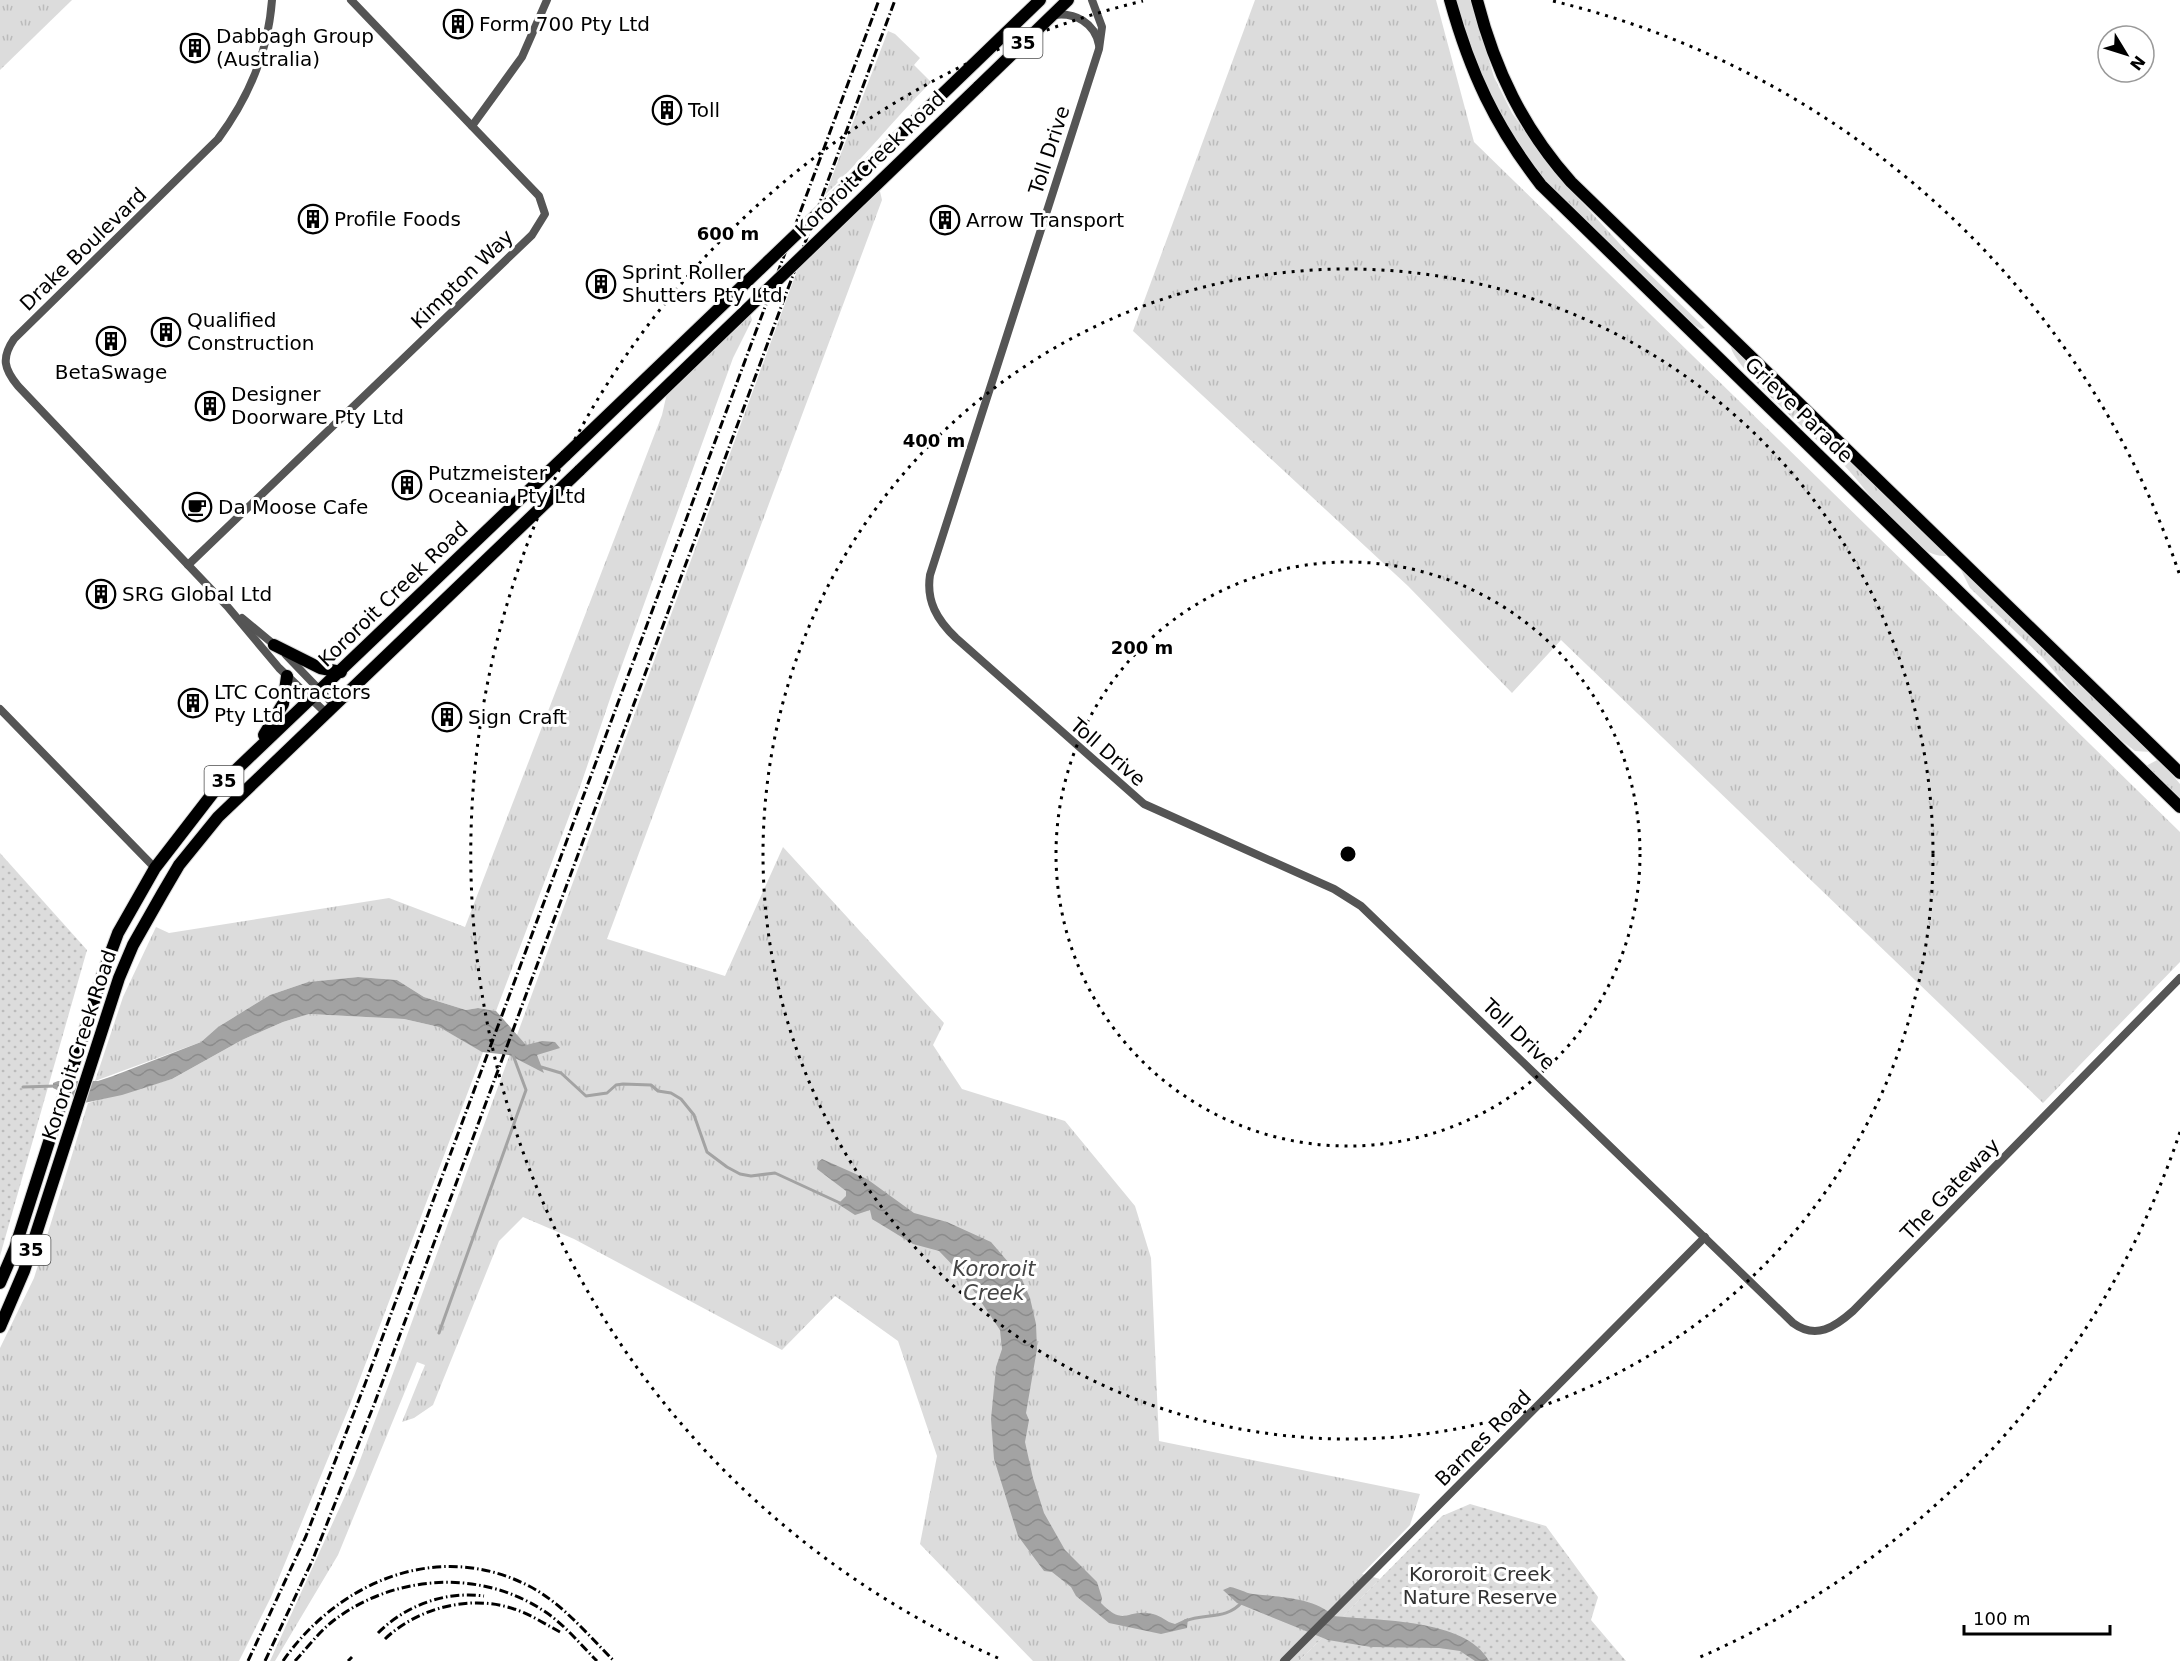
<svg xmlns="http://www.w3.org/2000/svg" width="2180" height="1661" font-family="'DejaVu Sans',sans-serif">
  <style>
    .grass { fill: url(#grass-tufts) }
    .park { fill: url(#park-dots) }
    .water { fill: url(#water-waves) }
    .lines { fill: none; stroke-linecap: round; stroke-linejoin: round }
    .stream { stroke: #a3a3a3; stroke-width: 3 }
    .primary-casing { stroke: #dbdbdb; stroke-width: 14 }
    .street { stroke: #555; stroke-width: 8 }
    .primary { stroke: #000; stroke-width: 12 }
    .rail { stroke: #000; stroke-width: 3; stroke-dasharray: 9 3 1.5 3; stroke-linecap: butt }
    .primary-bridge-casing { stroke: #dbdbdb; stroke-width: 14; stroke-linecap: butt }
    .primary-bridge { stroke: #000; stroke-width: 12 }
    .ring { fill: none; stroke: #000; stroke-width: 3; stroke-dasharray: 3 6 }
    .labels { text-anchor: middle; stroke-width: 6; stroke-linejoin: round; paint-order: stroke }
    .shield { fill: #fff; stroke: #4c4c4c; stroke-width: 1.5 }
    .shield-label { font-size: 18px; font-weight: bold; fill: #000 }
    .poi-label { font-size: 20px; fill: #000; stroke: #fff; text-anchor: start }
    .street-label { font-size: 20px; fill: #000; stroke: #fff }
    .park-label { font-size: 20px; fill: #333; stroke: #fff }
    .water-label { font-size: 21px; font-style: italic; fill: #444; stroke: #fff }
    .centre { fill: #000; stroke: #fff; stroke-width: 3 }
    .ring-label { font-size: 18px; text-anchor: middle; font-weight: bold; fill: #000; stroke: #fff; stroke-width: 6; stroke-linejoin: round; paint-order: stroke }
  </style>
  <defs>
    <pattern id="grass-tufts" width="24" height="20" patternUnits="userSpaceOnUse" patternTransform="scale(1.5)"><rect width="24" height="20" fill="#dcdcdc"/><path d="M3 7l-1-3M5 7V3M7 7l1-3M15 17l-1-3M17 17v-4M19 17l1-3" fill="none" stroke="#bbb"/></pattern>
    <pattern id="park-dots" width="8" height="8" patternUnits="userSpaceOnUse" patternTransform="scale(1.5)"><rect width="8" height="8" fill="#dcdcdc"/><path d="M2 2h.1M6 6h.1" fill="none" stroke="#bbb" stroke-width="1.8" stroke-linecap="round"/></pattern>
    <pattern id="water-waves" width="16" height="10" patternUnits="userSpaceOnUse" patternTransform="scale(1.5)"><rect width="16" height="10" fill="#a3a3a3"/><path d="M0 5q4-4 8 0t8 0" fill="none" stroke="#8b8b8b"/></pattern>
  </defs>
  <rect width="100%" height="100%" fill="#fff"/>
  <g class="grass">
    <polygon points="0,0 72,0 0,70"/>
    <polygon points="1255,0 1436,0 1474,142 2180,832 2180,962 2043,1103 1561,640 1512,693 1408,586 1133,331"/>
    <path d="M1456 0H1471L1494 77 1512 113 1551 168 1628 253 1705 328 1701 329 1688 321C1621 256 1540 191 1495 108 1478 74 1467 36 1456 0Z"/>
    <path d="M888 31 895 34 920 58 914 65 931 82C894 119 863 159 825 195Z"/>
    <polygon points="879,187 882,200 607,939 725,976 783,847 944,1023 933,1045 962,1089 1065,1121 1135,1206 1151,1258 1159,1441 1420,1494 1410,1525 1362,1574 1380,1579 1299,1661 1033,1661 920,1544 937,1456 898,1341 835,1296 782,1350 574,1239 523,1217 499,1241 433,1405 414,1418 402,1422 425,1365 417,1362 338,1555 275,1661 270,1661 354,1476 395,1368 798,268"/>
    <polygon points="750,313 752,320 733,358 613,690 579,790 496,1011 478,1008 466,1010 424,997 397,980 358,977 308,982 270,995 218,1027 201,1042 95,1081 123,997 156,927 169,933 389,898 465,927 662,415 667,393"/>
    <path d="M1731 346 1947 554 1946 556C1912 559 1864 484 1840 461 1821 443 1730 365 1731 346Z"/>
    <polygon points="1960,568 1961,567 2150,752 2135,751 2122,741 2071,691 2043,658 1970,588"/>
    <polygon points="2159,759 2180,784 2180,798 2146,766"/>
    <polygon points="309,1014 404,1019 439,1027 483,1052 350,1405 271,1597 239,1661 0,1661 0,1348 34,1278 88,1103 172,1079 242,1040 283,1022"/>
  </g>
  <g class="park">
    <polygon points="0,853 87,950 0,1256"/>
    <polygon points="1470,1504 1546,1526 1598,1597 1591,1620 1626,1661 1299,1661 1442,1516"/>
  </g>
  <g class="water">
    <polygon points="358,977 397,980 424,997 466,1010 478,1008 496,1011 526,1045 542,1041 555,1042 560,1048 537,1055 544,1073 509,1055 482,1052 439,1027 404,1019 309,1014 283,1022 242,1040 172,1079 122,1095 84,1103 53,1088 53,1083 58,1081 98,1081 113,1076 201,1042 218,1027 270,995 308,982"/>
    <path d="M822 1159 867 1179 914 1213 947 1222 991 1242 1021 1277 1030 1298 1036 1324 1037 1349 1026 1413 1029 1420 1025 1442 1033 1478 1044 1513 1065 1550 1097 1582 1102 1598 1101 1603C1125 1628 1126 1608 1153 1614 1162 1616 1166 1622 1175 1624L1188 1618 1187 1628 1161 1634 1109 1623 1076 1596 1071 1587 1052 1572 1044 1571 1018 1536 994 1459 991 1419 996 1367 1002 1349 1000 1330 965 1278 939 1251 913 1244 872 1219 870 1210 855 1215 838 1204 846 1196V1191L817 1169 818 1162Z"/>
    <path d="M1230 1587C1238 1588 1245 1593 1253 1594 1280 1597 1313 1597 1334 1616 1376 1621 1466 1618 1489 1661H1475L1460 1651 1439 1648 1371 1647 1328 1640 1237 1603 1223 1590Z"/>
  </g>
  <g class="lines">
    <g class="stream">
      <polyline points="541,1067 561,1073 586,1096 607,1093 616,1085 623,1084 651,1085 658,1091 671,1093 681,1099 694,1115 707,1152 727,1167 740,1174 751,1176 775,1173 840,1203"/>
      <polyline points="23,1087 56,1086"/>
      <polyline points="439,1333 526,1090 513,1055"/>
      <path d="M1185 1621C1205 1613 1227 1620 1242 1602"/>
    </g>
    <g class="primary-casing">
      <g id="primary">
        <path d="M1450 0C1470 72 1495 126 1541 185L2180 807"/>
        <path d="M1477 0C1495 70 1523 128 1571 182L2180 773"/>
        <polyline points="978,87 1068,0"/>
        <polyline points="878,156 1040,0"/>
        <polyline points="274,645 320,668 341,672"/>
        <polyline points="264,735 283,704 287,676"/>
        <polyline points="0,1283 15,1248 102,976 118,933 155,868 216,789 566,455"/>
        <polyline points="0,1327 24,1271 119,978 133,945 162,894 179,865 218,817 580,470"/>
      </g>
    </g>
    <g class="street">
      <path d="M272 0C268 53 249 97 218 139L14 339C1 358 4 369 18 386L227 606 279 668 326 713"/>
      <path d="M1092 0 1102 27 1099 49 930 575C926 601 937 620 956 638L1144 804 1334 889 1361 906 1793 1323C1816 1340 1835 1327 1853 1311L2180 978"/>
      <path d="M1054 15C1075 12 1095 23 1099 45"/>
      <polyline points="472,126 522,57 547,0"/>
      <polyline points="188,565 532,235 545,214 539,196 351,0"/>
      <polyline points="242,618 277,647"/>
      <polyline points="286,655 335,706"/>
      <polyline points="0,709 155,868"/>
      <polyline points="1284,1661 1705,1237"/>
    </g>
    <use href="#primary" class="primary"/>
    <g class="rail">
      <path d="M378 1633C406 1605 445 1591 484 1596"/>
      <path d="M385 1639C417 1608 471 1594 514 1609 530 1614 545 1624 560 1632"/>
      <polyline points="248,1661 306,1536 365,1384 879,0"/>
      <polyline points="265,1661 313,1559 375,1402 895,0"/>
      <path d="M283 1661C338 1582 438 1539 529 1586 562 1603 588 1635 614 1661"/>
      <path d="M295 1661C307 1648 319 1632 333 1621 393 1575 479 1568 544 1611 564 1624 580 1644 597 1661"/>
      <polyline points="348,1661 352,1657"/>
    </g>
    <g class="primary-bridge-casing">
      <g id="primary-bridge">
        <polyline points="566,455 878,156"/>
        <polyline points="580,470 978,87"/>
      </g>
    </g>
    <use href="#primary-bridge" class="primary-bridge"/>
  </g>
  <g class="ring">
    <circle cx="1348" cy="854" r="292"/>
    <circle cx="1348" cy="854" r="585"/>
    <path d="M2180 1132A877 877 0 0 1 1698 1658M998 1658A877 877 0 0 1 1143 1M1553 1A877 877 0 0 1 2180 576"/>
  </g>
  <defs>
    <g id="building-ring" transform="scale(1.5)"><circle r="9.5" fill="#fff" stroke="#000" stroke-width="1.5"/><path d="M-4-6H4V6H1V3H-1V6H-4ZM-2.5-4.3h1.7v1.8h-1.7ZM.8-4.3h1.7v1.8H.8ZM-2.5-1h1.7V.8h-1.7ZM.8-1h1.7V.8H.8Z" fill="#000"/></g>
    <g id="cafe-ring" transform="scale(1.5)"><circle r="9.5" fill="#fff" stroke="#000" stroke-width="1.5"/><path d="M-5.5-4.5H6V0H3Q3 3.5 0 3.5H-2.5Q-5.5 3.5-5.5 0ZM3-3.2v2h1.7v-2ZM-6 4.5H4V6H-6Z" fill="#000"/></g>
  </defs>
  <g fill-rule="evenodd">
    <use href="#building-ring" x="458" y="24"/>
    <use href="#building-ring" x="195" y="48"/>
    <use href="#building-ring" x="667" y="110"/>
    <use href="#building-ring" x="313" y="219"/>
    <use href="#building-ring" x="945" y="220"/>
    <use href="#building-ring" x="601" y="284"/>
    <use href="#building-ring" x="166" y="332"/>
    <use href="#building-ring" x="111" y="341"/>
    <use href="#building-ring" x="210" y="406"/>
    <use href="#building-ring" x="407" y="485"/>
    <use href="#cafe-ring" x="197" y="507"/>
    <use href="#building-ring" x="101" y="594"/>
    <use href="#building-ring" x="193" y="703"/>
    <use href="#building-ring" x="447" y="717"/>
  </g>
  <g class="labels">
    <g class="shield">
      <rect x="1003.5" y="28" width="39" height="30" rx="4.5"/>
      <rect x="204.5" y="766" width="39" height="30" rx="4.5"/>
      <rect x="11.5" y="1235" width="39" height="30" rx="4.5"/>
    </g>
    <g class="shield-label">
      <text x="1023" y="49">35</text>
      <text x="224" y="787">35</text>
      <text x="31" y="1256">35</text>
    </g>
    <g class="poi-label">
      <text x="479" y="31">Form 700 Pty Ltd</text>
      <text x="216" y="43">Dabbagh Group<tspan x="216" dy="23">(Australia)</tspan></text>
      <text x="688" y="117">Toll</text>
      <text x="334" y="226">Profile Foods</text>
      <text x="966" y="227">Arrow Transport</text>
      <text x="622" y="279">Sprint Roller<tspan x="622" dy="23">Shutters Pty Ltd</tspan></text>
      <text x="187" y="327">Qualified<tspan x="187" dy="23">Construction</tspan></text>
      <text x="111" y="379" text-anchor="middle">BetaSwage</text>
      <text x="231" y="401">Designer<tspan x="231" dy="23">Doorware Pty Ltd</tspan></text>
      <text x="428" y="480">Putzmeister<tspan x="428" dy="23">Oceania Pty Ltd</tspan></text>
      <text x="218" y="514">Da Moose Cafe</text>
      <text x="122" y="601">SRG Global Ltd</text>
      <text x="214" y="699">LTC Contractors<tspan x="214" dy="23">Pty Ltd</tspan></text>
      <text x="468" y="724">Sign Craft</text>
    </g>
    <g class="street-label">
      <text transform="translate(1049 150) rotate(-72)" y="7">Toll Drive</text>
      <text transform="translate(870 164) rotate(-44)" y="7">Kororoit Creek Road</text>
      <text transform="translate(83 249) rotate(-44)" y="7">Drake Boulevard</text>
      <text transform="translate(462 279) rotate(-44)" y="7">Kimpton Way</text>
      <text transform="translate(1799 410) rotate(44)" y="7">Grieve Parade</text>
      <text transform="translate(393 594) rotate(-44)" y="7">Kororoit Creek Road</text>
      <text transform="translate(1108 752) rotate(41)" y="7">Toll Drive</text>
      <text transform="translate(1519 1034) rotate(44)" y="7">Toll Drive</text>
      <text transform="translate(79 1045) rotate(-72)" y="7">Kororoit Creek Road</text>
      <text transform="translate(1950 1189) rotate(-46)" y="7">The Gateway</text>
      <text transform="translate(1483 1438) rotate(-45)" y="7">Barnes Road</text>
    </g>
    <g class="park-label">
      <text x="1480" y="1581">Kororoit Creek<tspan x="1480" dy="23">Nature Reserve</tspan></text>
    </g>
    <g class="water-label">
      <text x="994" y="1276">Kororoit<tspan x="994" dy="24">Creek</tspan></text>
    </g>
  </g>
  <circle cx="1348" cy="854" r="9" class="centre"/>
  <g class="ring-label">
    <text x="728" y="240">600 m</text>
    <text x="934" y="447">400 m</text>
    <text x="1142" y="654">200 m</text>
  </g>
  <g transform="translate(2126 54) rotate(128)"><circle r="28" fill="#ffffff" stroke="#999999" stroke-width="1.5"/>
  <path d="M0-4.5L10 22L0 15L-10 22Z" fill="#000000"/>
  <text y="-9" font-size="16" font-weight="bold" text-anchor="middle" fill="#000000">N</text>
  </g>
  <path d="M1964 1625v9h146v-9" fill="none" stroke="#000000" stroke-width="3"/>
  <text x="1973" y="1625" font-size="18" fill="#000000" stroke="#ffffff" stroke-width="4.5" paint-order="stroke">100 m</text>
</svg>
